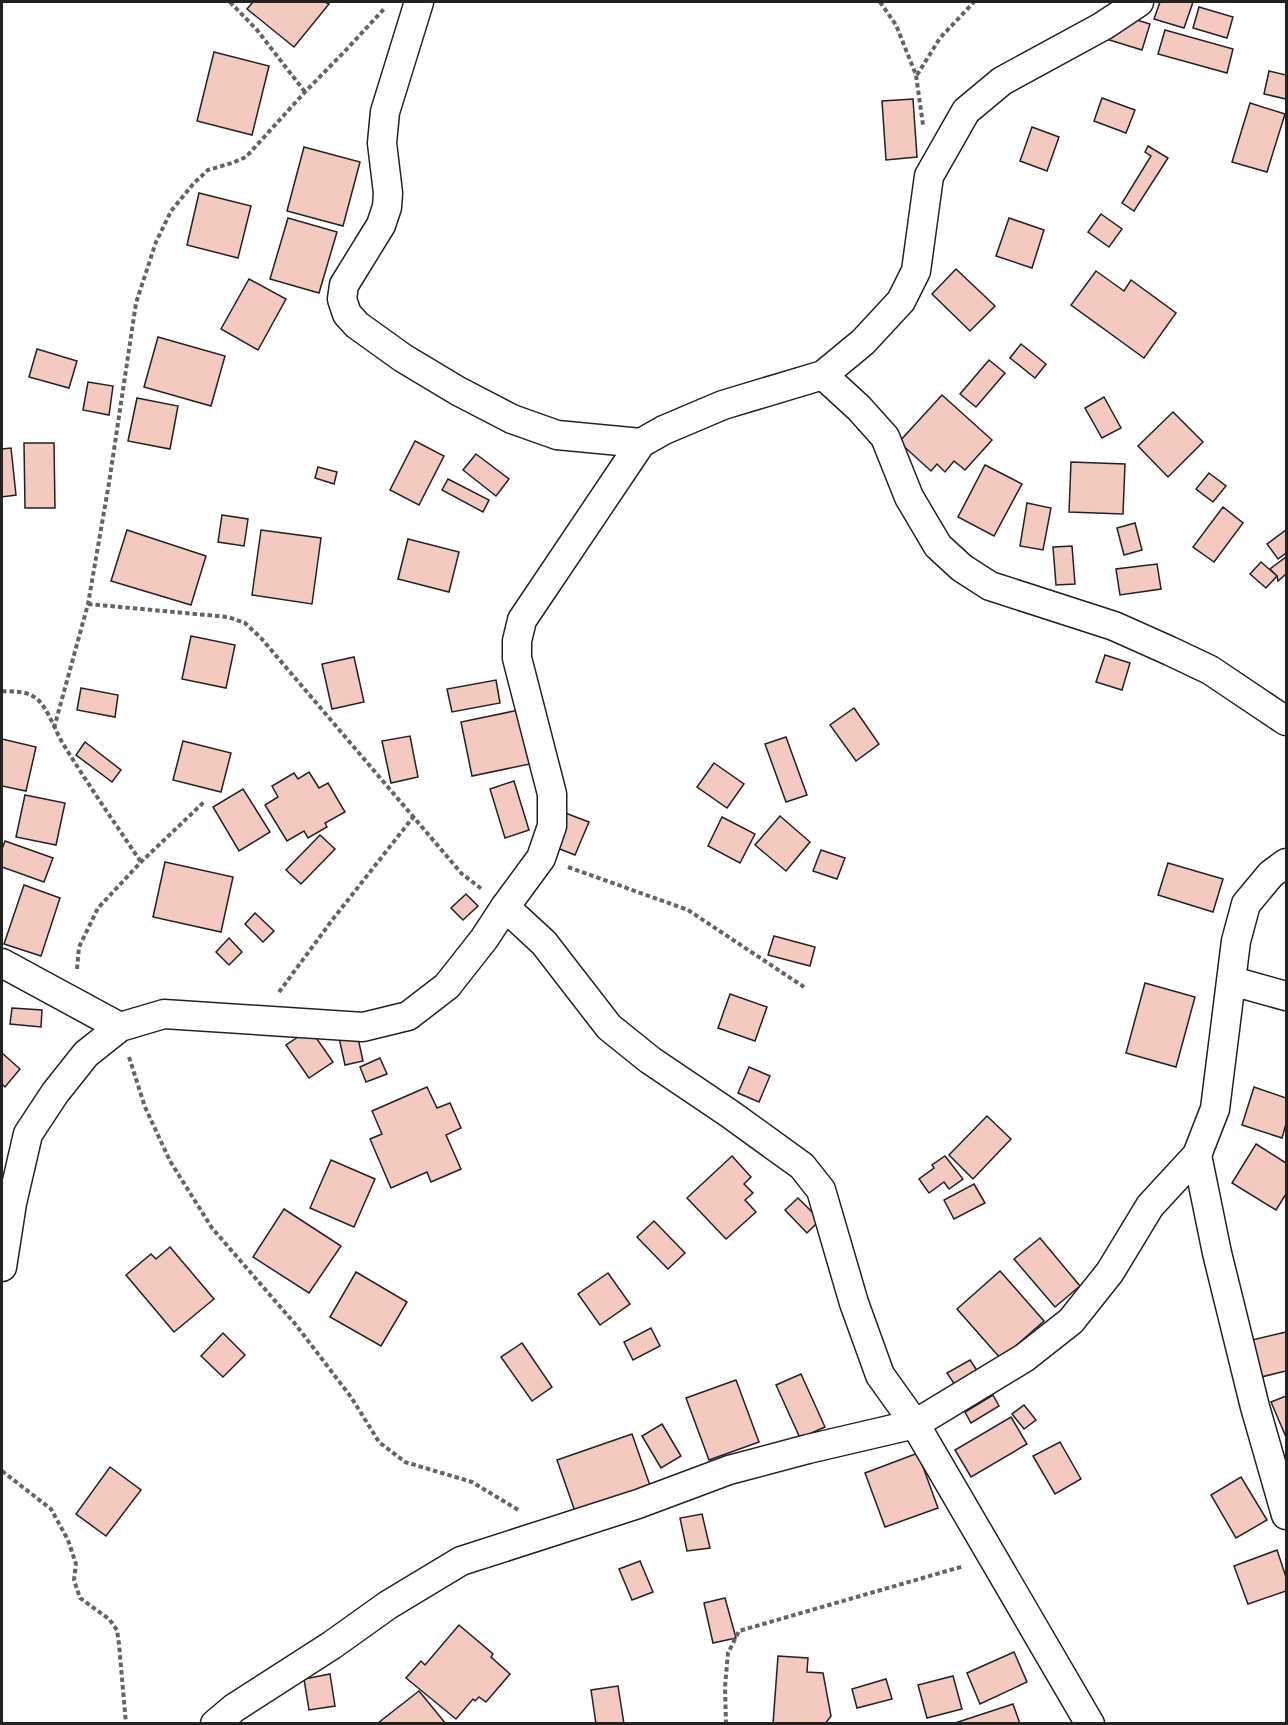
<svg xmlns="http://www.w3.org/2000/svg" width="1288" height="1725" font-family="Arial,sans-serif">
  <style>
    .building { fill: #f3c9c0; stroke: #222; stroke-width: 1.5 }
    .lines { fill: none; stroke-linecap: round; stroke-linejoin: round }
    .minor-casing { stroke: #222; stroke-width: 31 }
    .path { stroke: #646464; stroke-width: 4; stroke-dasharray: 4.5 3; stroke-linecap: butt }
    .minor { stroke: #fff; stroke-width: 28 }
  </style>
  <rect width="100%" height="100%" fill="#fff"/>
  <g class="building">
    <polygon points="253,2 325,2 329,4 294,47 247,9"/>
    <polygon points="1160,2 1193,2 1184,28 1154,19"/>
    <polygon points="1199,7 1233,17 1227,38 1193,28"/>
    <polygon points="1111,12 1150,24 1142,50 1103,38"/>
    <polygon points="1165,30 1233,49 1227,73 1158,54"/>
    <polygon points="214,52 269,66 252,135 197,121"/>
    <polygon points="1269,71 1286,75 1286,99 1264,94"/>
    <polygon points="1102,98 1135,110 1126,133 1094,121"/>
    <polygon points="913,99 917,157 886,160 882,101"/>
    <polygon points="1250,103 1285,114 1267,172 1232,162"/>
    <polygon points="1032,127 1059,137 1047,171 1020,161"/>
    <polygon points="1148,146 1168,158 1134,211 1122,203 1151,156 1145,152"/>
    <polygon points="304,147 360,162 343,226 287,211"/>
    <polygon points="199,193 251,206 238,258 187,245"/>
    <polygon points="1101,214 1122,229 1109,247 1088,232"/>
    <polygon points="288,218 337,232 319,293 270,279"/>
    <polygon points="1009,218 1044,230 1032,268 996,256"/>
    <polygon points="956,269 995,306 970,331 932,294"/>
    <polygon points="1096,271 1124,291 1131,280 1176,313 1144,358 1071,305"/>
    <polygon points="249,279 286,299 258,350 221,329"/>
    <polygon points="158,337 225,356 211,406 144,387"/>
    <polygon points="1021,344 1046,364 1035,378 1010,358"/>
    <polygon points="37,349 77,361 69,388 29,377"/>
    <polygon points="989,360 1005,373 976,407 960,394"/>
    <polygon points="88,382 113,386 109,415 83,410"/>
    <polygon points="942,395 992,440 965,470 954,461 945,472 937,464 931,471 899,442"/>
    <polygon points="1104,397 1121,428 1102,438 1085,408"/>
    <polygon points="137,398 178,406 170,449 128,441"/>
    <polygon points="1173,412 1203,442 1168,477 1138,446"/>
    <polygon points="415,441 444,456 419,505 390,490"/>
    <polygon points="24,443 54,443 55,508 25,508"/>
    <polygon points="11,448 16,495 2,497 2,449"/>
    <polygon points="476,454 509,479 496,496 463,470"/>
    <polygon points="1071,462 1125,464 1123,514 1069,512"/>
    <polygon points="985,465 1022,484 994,536 958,517"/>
    <polygon points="318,467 337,472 334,484 315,478"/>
    <polygon points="1209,473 1226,486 1213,502 1196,489"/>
    <polygon points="448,479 489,500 483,512 442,490"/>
    <polygon points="1027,503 1051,508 1043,550 1020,546"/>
    <polygon points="1223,507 1243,523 1214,562 1193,547"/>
    <polygon points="222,515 248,519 244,546 218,542"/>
    <polygon points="1135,523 1142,550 1124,555 1117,528"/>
    <polygon points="127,530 206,556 191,605 111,581"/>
    <polygon points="261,530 321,538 312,604 252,595"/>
    <polygon points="1286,530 1286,553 1278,559 1267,544"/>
    <polygon points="408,539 459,552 449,592 398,579"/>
    <polygon points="1072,546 1075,584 1056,585 1053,547"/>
    <polygon points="1286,557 1286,574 1278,581 1277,576 1270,569"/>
    <polygon points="1261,562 1277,576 1266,588 1250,574"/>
    <polygon points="1157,564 1161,589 1120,595 1116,569"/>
    <polygon points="191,636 235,645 226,688 182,679"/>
    <polygon points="1105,655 1130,663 1122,690 1096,682"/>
    <polygon points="354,657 364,702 332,709 322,664"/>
    <polygon points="496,680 500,703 452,712 447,689"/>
    <polygon points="81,688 118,695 115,717 77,710"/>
    <polygon points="854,708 879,744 856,761 830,725"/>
    <polygon points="519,710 530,764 472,776 461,722"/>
    <polygon points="410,736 418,777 391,783 382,741"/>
    <polygon points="786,737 807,795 786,802 765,744"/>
    <polygon points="2,739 36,747 26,791 2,786"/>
    <polygon points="183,741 231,753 221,792 173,780"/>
    <polygon points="85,742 121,770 112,782 76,755"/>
    <polygon points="714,763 744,784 727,808 697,787"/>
    <polygon points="309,772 319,788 328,783 345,812 325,823 327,827 308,838 304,831 287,841 265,805 278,797 272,786 294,773 298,779"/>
    <polygon points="514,781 529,830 505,838 490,789"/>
    <polygon points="243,789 270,832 239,851 213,807"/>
    <polygon points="25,795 65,803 56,845 16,837"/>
    <polygon points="560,811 589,822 575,855 547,844"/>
    <polygon points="780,816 810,842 786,871 755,845"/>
    <polygon points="722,817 755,834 740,863 708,846"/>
    <polygon points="320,835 335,849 301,884 286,870"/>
    <polygon points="5,841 53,858 44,882 2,867 2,849"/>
    <polygon points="821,850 845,858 837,879 813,871"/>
    <polygon points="165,862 233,877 221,932 153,917"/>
    <polygon points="1168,863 1223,879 1213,912 1158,895"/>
    <polygon points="24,885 60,898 41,956 4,944"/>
    <polygon points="466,894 478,906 463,920 451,908"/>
    <polygon points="255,913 274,931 263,942 245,924"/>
    <polygon points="774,936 815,947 810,966 768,955"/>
    <polygon points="229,938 242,952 229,965 216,952"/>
    <polygon points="1145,983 1195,997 1176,1067 1126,1053"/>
    <polygon points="730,994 767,1007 755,1041 718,1028"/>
    <polygon points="12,1008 42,1010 41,1027 10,1024"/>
    <polygon points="310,1029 333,1062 309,1078 286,1045"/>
    <polygon points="356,1029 363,1061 345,1065 338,1033"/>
    <polygon points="2,1053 20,1069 5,1087 2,1084"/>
    <polygon points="380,1058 387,1074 366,1082 360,1067"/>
    <polygon points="749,1067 770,1076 759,1102 738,1093"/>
    <polygon points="427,1087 437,1108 450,1103 461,1128 446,1135 461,1169 431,1182 427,1172 391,1188 370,1139 382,1134 372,1111"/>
    <polygon points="1254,1087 1286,1098 1286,1124 1282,1138 1242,1125"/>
    <polygon points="987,1116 1011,1139 973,1179 949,1155"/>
    <polygon points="1256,1144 1286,1163 1286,1194 1276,1210 1232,1183"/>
    <polygon points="732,1156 751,1177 744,1184 753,1193 745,1200 756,1212 726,1239 687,1198"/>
    <polygon points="945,1156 963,1179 949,1189 944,1182 929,1193 919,1179 934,1168 932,1165"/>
    <polygon points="331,1160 375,1179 354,1227 310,1208"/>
    <polygon points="974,1184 985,1203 954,1219 944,1200"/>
    <polygon points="798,1198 820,1220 807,1233 785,1210"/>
    <polygon points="284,1209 341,1246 309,1293 253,1257"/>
    <polygon points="654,1221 685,1253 668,1269 637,1237"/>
    <polygon points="1040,1238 1080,1286 1055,1307 1014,1259"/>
    <polygon points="170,1247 214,1299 174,1332 126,1275 151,1254 156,1259"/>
    <polygon points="1000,1271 1044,1321 1001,1359 957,1309"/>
    <polygon points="356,1272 407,1302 381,1346 330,1317"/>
    <polygon points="608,1273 630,1304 600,1325 578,1294"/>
    <polygon points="651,1328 660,1346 633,1360 624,1342"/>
    <polygon points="1286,1332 1286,1371 1257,1378 1248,1341"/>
    <polygon points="223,1333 245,1355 223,1377 201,1356"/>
    <polygon points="522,1343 552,1387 532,1401 501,1357"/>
    <polygon points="970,1360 982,1378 959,1391 947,1373"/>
    <polygon points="801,1374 825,1427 800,1438 776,1385"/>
    <polygon points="736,1380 759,1442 709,1460 686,1398"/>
    <polygon points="993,1395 999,1406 971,1423 965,1412"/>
    <polygon points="1286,1396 1286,1437 1271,1402"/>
    <polygon points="1024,1405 1036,1420 1024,1429 1012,1414"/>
    <polygon points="1011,1417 1027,1444 971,1477 955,1450"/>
    <polygon points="662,1424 681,1456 661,1468 642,1436"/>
    <polygon points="632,1434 653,1494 578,1520 557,1460"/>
    <polygon points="1060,1442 1081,1479 1055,1494 1033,1456"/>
    <polygon points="918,1453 938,1508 885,1527 865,1473"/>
    <polygon points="110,1467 141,1490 106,1536 76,1514"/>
    <polygon points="1241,1477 1267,1520 1236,1538 1211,1495"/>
    <polygon points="702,1514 710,1548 687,1551 680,1518"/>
    <polygon points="1277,1550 1286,1577 1286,1591 1248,1604 1234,1566"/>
    <polygon points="640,1561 653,1592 632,1600 619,1569"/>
    <polygon points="725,1598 736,1638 713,1643 704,1603"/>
    <polygon points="459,1625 493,1654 491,1657 510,1674 486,1702 479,1697 475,1701 473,1699 456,1719 406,1678 421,1661 425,1665"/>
    <polygon points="1014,1652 1027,1682 980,1704 967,1673"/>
    <polygon points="778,1656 808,1658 807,1672 823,1673 831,1716 825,1724 773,1724"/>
    <polygon points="330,1674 335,1706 309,1710 304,1679"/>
    <polygon points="953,1676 962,1709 927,1718 918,1685"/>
    <polygon points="886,1679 892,1699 857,1708 852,1689"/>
    <polygon points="618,1686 624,1724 596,1724 591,1690"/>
    <polygon points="419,1691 446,1724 378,1723"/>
    <polygon points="1013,1704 1020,1724 952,1724"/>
  </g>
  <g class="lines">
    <g class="minor-casing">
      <g id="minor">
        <polyline points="419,2 385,112 382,143 388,193 387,207 381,225 344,285 342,299 347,314 357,325 403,358 458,391 512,419 557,435 641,443"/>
        <polyline points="823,375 859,408 885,437 909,497 938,546 962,568 990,586 1114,626 1170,651 1210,670 1286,721"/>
        <polyline points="505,907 544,943 609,1027 650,1060 730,1114 802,1166 821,1190 854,1303 880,1375 915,1424 1090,1724"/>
        <polyline points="2,963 120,1027"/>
        <polyline points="1232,981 1286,996"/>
        <polyline points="1197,1155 1217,1253 1255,1407 1286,1515"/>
        <polyline points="2,1267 12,1203 28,1134 55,1093 86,1054 120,1027 164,1014 363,1027 408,1016 447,986 484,939 505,907 541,858 552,826 552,794 517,658 517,641 522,620 641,443 664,430 723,405 823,375 863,342 901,301 916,271 929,176 966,111 1002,81 1103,26 1139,2"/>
        <polyline points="215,1724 234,1708 332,1645 388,1605 461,1561 638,1504 729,1470 808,1449 915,1424 1024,1358 1071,1321 1110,1272 1150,1206 1197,1155 1215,1109 1236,941 1246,904 1271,874 1286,863"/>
      </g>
    </g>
    <g class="path">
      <polyline points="230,2 257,30 305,92"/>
      <polyline points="880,2 896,25 916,75 923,125"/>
      <polyline points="917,75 940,38 974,2"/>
      <polyline points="88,604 228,617 245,623 261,638 462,874 483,890"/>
      <path d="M2 691C14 692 26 690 37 699 47 707 55 730 62 742 87 783 114 822 141 862"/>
      <polyline points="54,728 88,604 109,483 136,303 156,242 171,211 194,183 208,170 232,163 246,157 305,92 346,50 384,9"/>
      <polyline points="568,867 688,910 804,987"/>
      <polyline points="77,969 79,947 98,908 141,862 204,802"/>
      <polyline points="279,992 333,919 414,816"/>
      <polyline points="129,1057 145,1107 170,1161 212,1228 296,1325 351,1397 379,1442 405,1462 472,1482 520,1511"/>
      <polyline points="2,1471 51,1509 68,1540 76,1564 74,1580 80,1598 109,1619 117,1630 119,1644 126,1724"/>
      <polyline points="726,1724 725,1687 728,1653 739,1631 964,1566"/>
    </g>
    <use href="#minor" class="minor"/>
  </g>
  <rect width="1288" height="1725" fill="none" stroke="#222222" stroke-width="6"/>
</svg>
